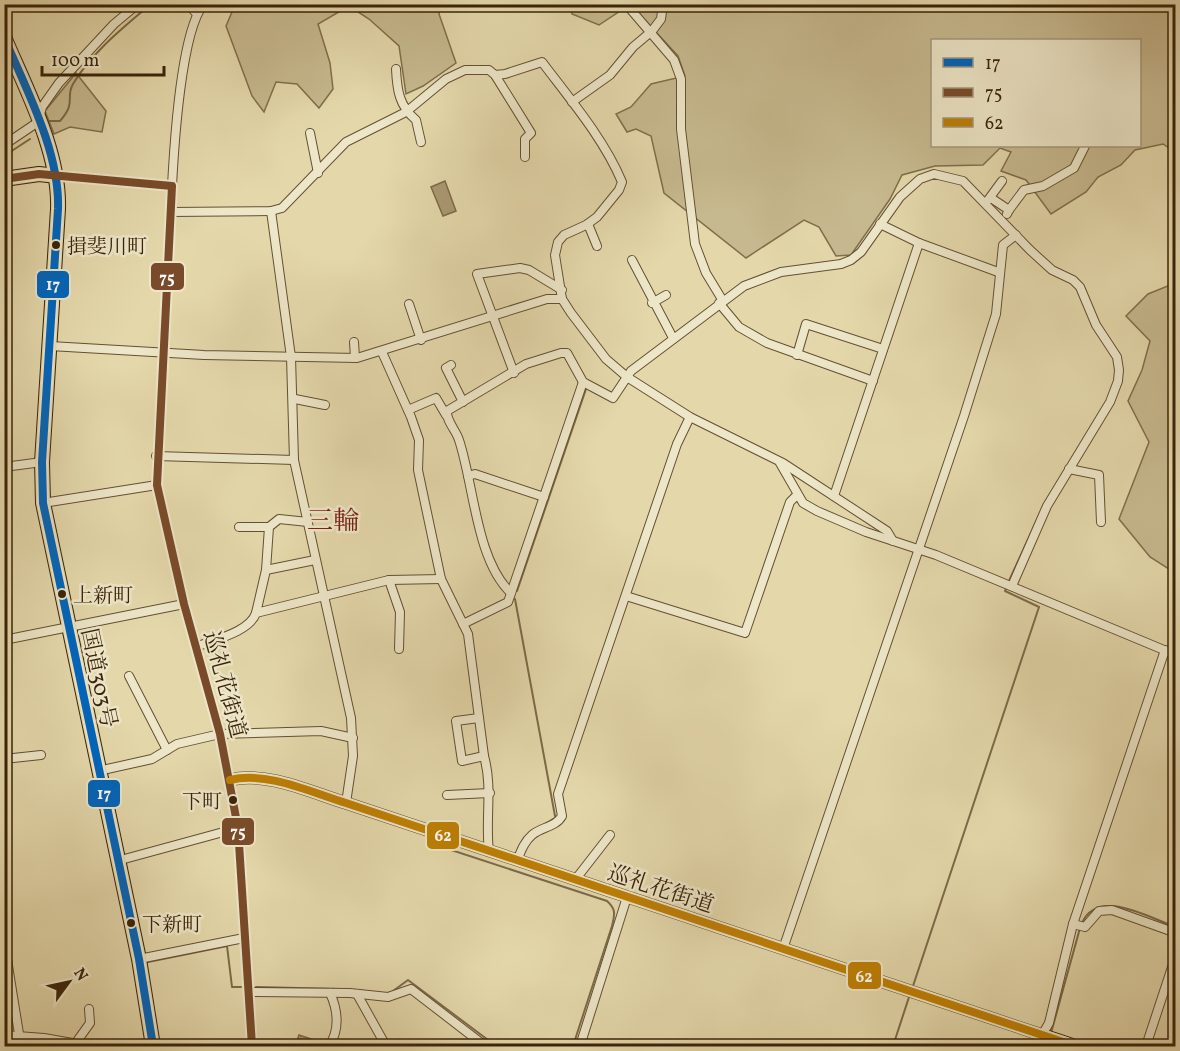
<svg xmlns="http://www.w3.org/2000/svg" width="1180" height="1051" font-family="Vollkorn,'Noto Serif JP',serif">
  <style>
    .green { fill: #c7b98f; stroke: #806e4c; stroke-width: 1.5; fill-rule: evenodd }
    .water { fill: #aa9a74; stroke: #7d6a49; stroke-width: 1.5 }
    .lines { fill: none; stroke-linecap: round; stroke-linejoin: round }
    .stream { stroke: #7d6a49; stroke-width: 2 }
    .minor-casing { stroke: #645032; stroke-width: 10 }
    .tertiary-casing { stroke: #645032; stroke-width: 13 }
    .secondary-casing { stroke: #3a2309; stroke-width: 14 }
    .trunk-casing { stroke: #3a2309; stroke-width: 16 }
    .minor { stroke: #ede6c8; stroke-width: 8 }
    .tertiary { stroke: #ede6c8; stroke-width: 10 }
    .secondary { stroke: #ede6c8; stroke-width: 12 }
    .trunk { stroke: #e4d8ab; stroke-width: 14 }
    .bus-1-casing { stroke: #ede6c8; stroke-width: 12 }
    .bus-2-casing { stroke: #ede6c8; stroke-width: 12 }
    .bus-3-casing { stroke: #ede6c8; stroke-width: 12 }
    .bus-1 { stroke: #0065bd; stroke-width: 8 }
    .bus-2 { stroke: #7a4b2a; stroke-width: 8 }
    .bus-3 { stroke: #be7f03; stroke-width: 8 }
    .bus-dot { fill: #3a2309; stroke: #ede6c8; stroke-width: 2 }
    .labels { text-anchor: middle; stroke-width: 5; stroke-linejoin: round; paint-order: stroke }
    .bus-label { font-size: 20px; fill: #3a2309; stroke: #ede6c8; text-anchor: start }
    .street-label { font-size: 22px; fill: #3a2309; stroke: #ede6c8 }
    .quarter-label { font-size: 26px; fill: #7a1f14; stroke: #ede6c8 }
    .line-badge { stroke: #ede6c8; stroke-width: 2 }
    .badge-label { font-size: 16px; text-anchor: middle; font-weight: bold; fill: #fff }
  </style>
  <rect width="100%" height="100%" fill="#e4d8ab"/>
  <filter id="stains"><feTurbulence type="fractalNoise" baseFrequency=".00333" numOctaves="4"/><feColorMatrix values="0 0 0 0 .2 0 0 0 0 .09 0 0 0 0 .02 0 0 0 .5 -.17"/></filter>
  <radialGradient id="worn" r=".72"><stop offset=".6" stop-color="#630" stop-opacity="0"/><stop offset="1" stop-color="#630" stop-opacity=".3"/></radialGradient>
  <g class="green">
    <polygon points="235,5 441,5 439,14 456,63 423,86 406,94 399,46 369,19 349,6 318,24 330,63 333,89 319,108 297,84 276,82 264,112 252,96 226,26"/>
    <polygon points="569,5 620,5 623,9 599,25 572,14"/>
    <path d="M631 5H1175V152L1163 144 1135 150 1121 165 1098 177 1086 192 1051 214 1026 180 1001 171 1011 152 1000 148 983 165 935 166 902 175 890 199 851 255 836 256 819 227 804 220 746 258 664 193 651 136 636 129 627 132 616 114 631 107 651 84 685 76 678 56ZM932 40H1140V146H932Z"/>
    <polygon points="76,73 106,111 102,132 70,127 54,134 45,111"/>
    <polygon points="1175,283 1175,573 1150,557 1119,519 1149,442 1128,401 1142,370 1150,341 1126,316 1148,294"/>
  </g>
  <g class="water">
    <polygon points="445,181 456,211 443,216 431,187"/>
    <polygon points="299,1035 317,1041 315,1046 295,1046"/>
  </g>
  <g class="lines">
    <g class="stream">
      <path d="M49 121H60C77 102 65 98 73 84 91 53 124 27 151 4"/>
      <polyline points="4,156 30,139"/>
      <polyline points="1009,581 1040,513"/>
      <polyline points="517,591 586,389"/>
      <polyline points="515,599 555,816"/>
      <path d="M430 840 436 845 607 901C616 909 615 914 612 926L573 1046"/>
      <path d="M1082 923C1098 887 1149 918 1176 927"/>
      <polyline points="148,962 227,946 232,987 241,987"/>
      <polyline points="256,987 340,989"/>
      <polyline points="912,989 1039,607 1005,591 1007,586"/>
      <polyline points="393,991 408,980 496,1046"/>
      <polyline points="1051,1033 1080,928"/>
      <polyline points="893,1046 910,994"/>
    </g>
    <g class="minor-casing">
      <g id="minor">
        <polyline points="188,4 196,13"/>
        <polyline points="626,4 674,60 681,79 681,129 695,244 706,273 723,301"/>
        <path d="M396 69C397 90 399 106 416 120L421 142"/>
        <polyline points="495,75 531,133 525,139 525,157"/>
        <polyline points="572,102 610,75 633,47 652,31 661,19 663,4"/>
        <polyline points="310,133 318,173"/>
        <polyline points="4,145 38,122 42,107 59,83 114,24 138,4"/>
        <polyline points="57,176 172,186 157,485 184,604 220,734 238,828 252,1046"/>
        <path d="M172 186C174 148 181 30 204 4"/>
        <polyline points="991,198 1009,210 1007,214"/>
        <polyline points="988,200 1002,181"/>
        <polyline points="1009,210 1024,190 1043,186 1074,168 1085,146"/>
        <polyline points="271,211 291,357 294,460 351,718 353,756 346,803"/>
        <path d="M170 212 271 211 282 208 346 142 406 112 446 79 465 70H489L495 75 505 74 542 62C570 99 604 139 622 182L619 190 597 217 586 225 564 235 558 242 555 255 562 299 571 313 606 359 627 377 690 417 783 463 887 531 893 541"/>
        <polyline points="588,224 597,246"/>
        <polyline points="880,224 919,243 998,272"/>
        <polyline points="632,260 673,338"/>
        <polyline points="652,303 666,295"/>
        <polyline points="719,303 739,327 767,343 873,381"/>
        <polyline points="409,304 421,340"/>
        <polyline points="354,342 355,358"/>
        <polyline points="50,346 204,355 357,358 547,299 562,299"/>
        <path d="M382 352 411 417 419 440 418 470 441 579 468 634 484 756C493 788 485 819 489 852"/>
        <polyline points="797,355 806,324 883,349"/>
        <polyline points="451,365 446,368 463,402"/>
        <polyline points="514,373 477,274 520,268 529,270 562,290"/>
        <polyline points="295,399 325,405"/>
        <polyline points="408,410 436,398 446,415"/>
        <polyline points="156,456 294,460"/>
        <polyline points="780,463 803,503 817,511 866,532 936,555 1176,655"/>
        <polyline points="4,467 42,462"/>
        <polyline points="1069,469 1099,475 1101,522"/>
        <polyline points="468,476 475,474 544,497"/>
        <polyline points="834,496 919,243"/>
        <polyline points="43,503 157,485"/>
        <polyline points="239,527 269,527 266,570"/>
        <polyline points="269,527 279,519 308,522"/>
        <polyline points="315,560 266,570 256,613 389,580 441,579"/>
        <polyline points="389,580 400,612 399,649"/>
        <path d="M511 593C476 560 474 485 459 440 456 430 446 421 447 411L526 364 561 353H567L583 382 613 398 631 371 744 286 781 272 841 264 851 260 861 252 900 197 920 179 934 174 963 181 1030 250 1052 270 1073 280 1080 287 1096 325 1117 357 1119 370 1118 381 1110 402 1047 506 1012 586"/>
        <polyline points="626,596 745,633 790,502 796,496"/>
        <polyline points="463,624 508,602 583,382"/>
        <polyline points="4,640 184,604"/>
        <path d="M196 647C213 640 250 632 256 613"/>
        <polyline points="129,676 167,750"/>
        <polyline points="479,718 456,721 462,761 484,756"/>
        <polyline points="4,759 41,755"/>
        <polyline points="98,771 152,759 177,744 220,734 321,731 353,738"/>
        <polyline points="447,795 490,793"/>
        <polyline points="117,861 238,828"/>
        <path d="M517 861C521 851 524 842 532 835 541 827 556 827 562 816L558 794 677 444 690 417"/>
        <polyline points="575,880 610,835"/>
        <polyline points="1073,924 1085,927 1099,911 1112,910 1176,933"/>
        <polyline points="4,941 21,1046"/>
        <polyline points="783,949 964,416 996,314 1003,245 1016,235"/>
        <polyline points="139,959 244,938"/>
        <polyline points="249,992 350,993 388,997 411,989 485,1046"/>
        <polyline points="357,994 386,1046"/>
        <polyline points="4,1035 44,1038 89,1046"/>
        <polyline points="1042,1035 1049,1023 1073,924 1165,650"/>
        <polyline points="75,1044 90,1023 89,1009"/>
        <polyline points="132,1046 152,1042"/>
        <path d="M329 1046C340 1030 338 1010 330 993"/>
        <polyline points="580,1046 627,897"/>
        <polyline points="1146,1046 1176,955"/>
      </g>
    </g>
    <g class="tertiary-casing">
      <path id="tertiary" d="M230 780C267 771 310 792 346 803L1042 1035"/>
    </g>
    <g class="secondary-casing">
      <polyline id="secondary" points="1037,1046 1042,1035 1075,1046"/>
    </g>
    <g class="trunk-casing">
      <g id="trunk">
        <path d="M4 37C26 89 60 152 58 209L42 462 43 503 139 959 153 1046"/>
        <polyline points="4,179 39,174 57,176"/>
      </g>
    </g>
    <use href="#minor" class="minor"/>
    <use href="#tertiary" class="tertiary"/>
    <use href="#secondary" class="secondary"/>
    <use href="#trunk" class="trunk"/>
    <g class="bus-1-casing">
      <path id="bus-1" d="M4 37C26 89 60 152 58 209L42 462 43 503 139 959 153 1046"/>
    </g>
    <g class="bus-2-casing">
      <polyline id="bus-2" points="4,179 39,174 172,186 157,485 184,604 220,734 238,828 252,1046"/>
    </g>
    <g class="bus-3-casing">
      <path id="bus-3" d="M230 780C267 771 310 792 346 803L1075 1046"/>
    </g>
    <use href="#bus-1" class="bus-1"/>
    <use href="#bus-2" class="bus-2"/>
    <use href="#bus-3" class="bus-3"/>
  </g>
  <g class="bus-dot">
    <circle cx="56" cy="245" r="5"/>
    <circle cx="62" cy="594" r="5"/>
    <circle cx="233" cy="800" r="5"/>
    <circle cx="131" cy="923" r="5"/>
  </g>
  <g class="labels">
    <g class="bus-label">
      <text x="67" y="253">揖斐川町</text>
      <text x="73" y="602">上新町</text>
      <text x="222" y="808" text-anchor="end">下町</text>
      <text x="142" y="931">下新町</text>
    </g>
    <g class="street-label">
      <text transform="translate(100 678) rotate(78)" y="8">国道303号</text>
      <text transform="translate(226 684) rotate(75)" y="8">巡礼花街道</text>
      <text transform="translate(661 888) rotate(18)" y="8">巡礼花街道</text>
    </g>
    <g class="quarter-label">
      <text x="333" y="529">三輪</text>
    </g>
  </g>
  <g class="line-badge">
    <rect x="150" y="262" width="35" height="29" rx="6" fill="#7a4b2a"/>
    <rect x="36" y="270" width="34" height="29" rx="6" fill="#0065bd"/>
    <rect x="87" y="779" width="34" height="29" rx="6" fill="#0065bd"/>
    <rect x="221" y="817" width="34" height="29" rx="6" fill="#7a4b2a"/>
    <rect x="426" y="821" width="34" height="29" rx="6" fill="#be7f03"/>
    <rect x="847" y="961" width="35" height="29" rx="6" fill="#be7f03"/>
  </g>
  <g class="badge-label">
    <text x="167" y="283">75</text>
    <text x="53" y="290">17</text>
    <text x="104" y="799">17</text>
    <text x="238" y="837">75</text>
    <text x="443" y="841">62</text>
    <text x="864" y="982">62</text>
  </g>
  <rect width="1180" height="1051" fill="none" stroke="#e4d8ab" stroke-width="24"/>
  <rect x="6" y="6" width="1168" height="1039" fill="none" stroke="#3a2309" stroke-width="3"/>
  <rect x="12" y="12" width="1156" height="1027" fill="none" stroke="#3a2309" stroke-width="1.5"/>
  <rect x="931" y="39" width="210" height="108" fill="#ede6c8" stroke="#a5987c" stroke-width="1.5"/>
  <rect x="943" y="58" width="30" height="9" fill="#0065bd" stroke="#a5987c" stroke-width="1.5"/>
  <text x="985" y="69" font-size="18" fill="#3a2309">17</text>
  <rect x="943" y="88" width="30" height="9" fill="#7a4b2a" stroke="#a5987c" stroke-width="1.5"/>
  <text x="985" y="99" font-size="18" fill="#3a2309">75</text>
  <rect x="943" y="118" width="30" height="9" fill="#be7f03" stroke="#a5987c" stroke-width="1.5"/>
  <text x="985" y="129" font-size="18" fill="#3a2309">62</text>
  <g transform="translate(69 982) rotate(57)" stroke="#ede6c8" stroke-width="4.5" paint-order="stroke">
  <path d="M0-4.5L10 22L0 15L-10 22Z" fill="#3a2309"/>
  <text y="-9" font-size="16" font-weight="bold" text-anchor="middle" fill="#3a2309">N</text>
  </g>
  <path d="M42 66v9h122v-9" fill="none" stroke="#3a2309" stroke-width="3"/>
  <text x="51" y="66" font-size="18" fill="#3a2309" stroke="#ede6c8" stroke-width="4.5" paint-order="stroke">100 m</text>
  <rect width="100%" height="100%" filter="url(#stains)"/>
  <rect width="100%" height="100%" fill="url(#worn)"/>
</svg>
